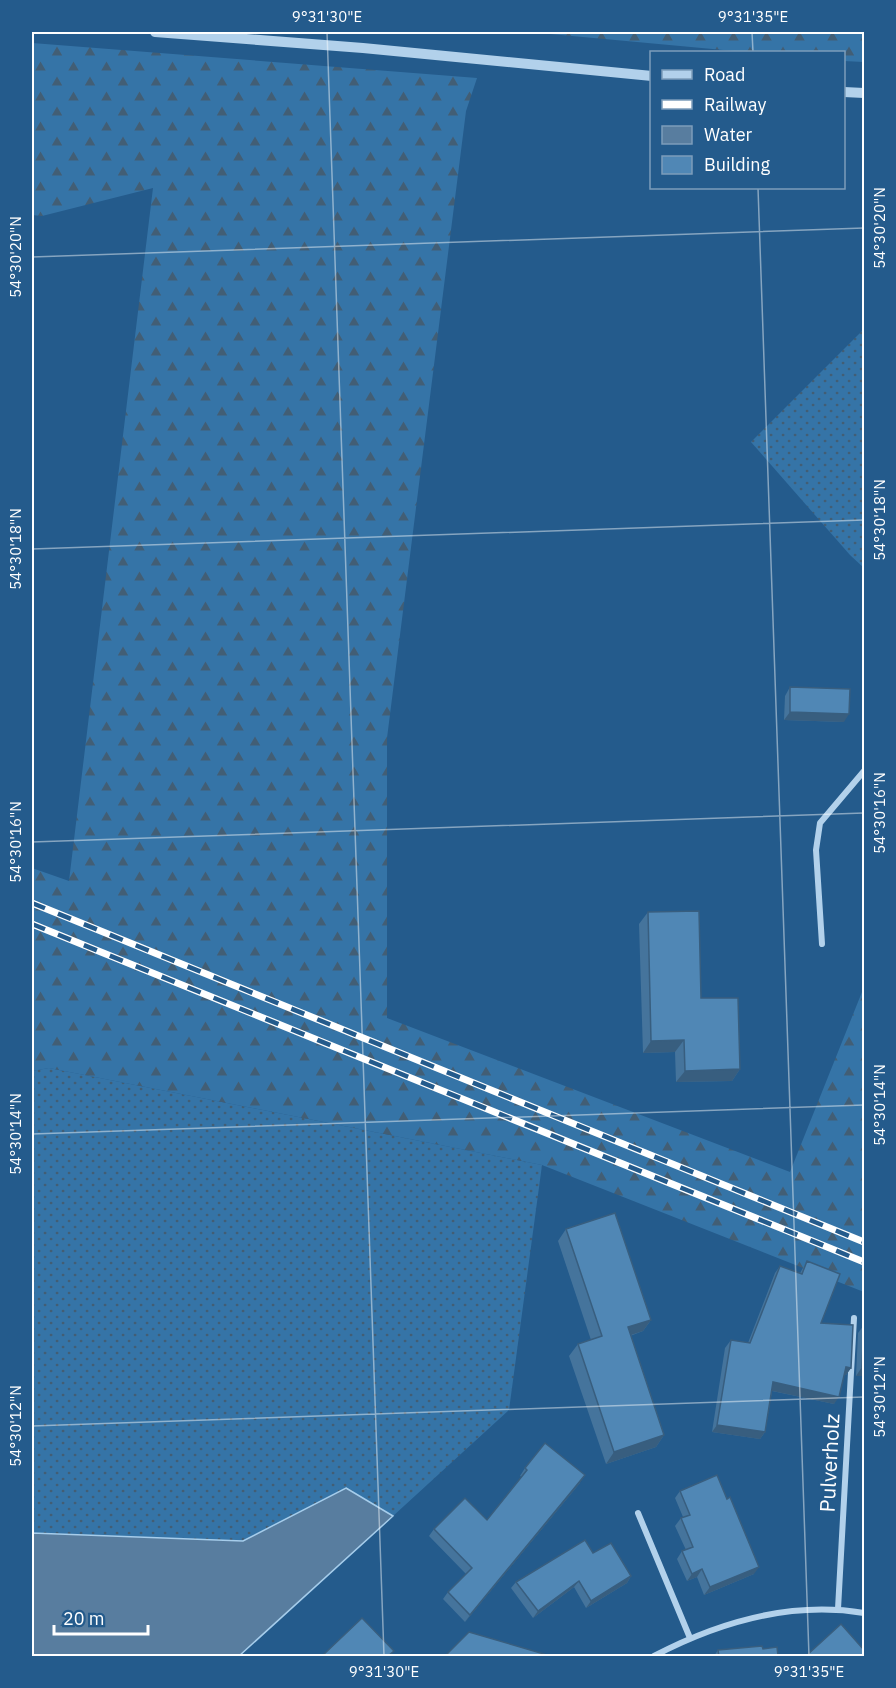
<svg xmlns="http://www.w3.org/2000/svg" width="896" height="1688" font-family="'IBM Plex Sans',sans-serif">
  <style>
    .grass { fill: url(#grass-dots) }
    .forest { fill: url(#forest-firs) }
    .water { fill: #587d9f; stroke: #a6cdeb; stroke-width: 1.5 }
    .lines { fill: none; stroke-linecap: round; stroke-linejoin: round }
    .minor { stroke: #b2d1eb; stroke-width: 6 }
    .tertiary { stroke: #b2d1eb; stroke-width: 10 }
    .rail-casing { stroke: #fff; stroke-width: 7 }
    .rail { stroke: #245b8c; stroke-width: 4.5; stroke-dasharray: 14; stroke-linecap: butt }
    .wall { fill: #45749c }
    .shaded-wall { fill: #385e7f }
    .building { fill: #5087b5; stroke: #385e7f; stroke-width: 1.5 }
    .ticks { fill: none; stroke: #fff; stroke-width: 1.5; stroke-opacity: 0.45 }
    .labels { text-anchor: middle; stroke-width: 4.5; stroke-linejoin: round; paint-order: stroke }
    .street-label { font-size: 21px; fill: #fff; stroke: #245b8c }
    .neatline { fill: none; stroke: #fff; stroke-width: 2 }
    .ticks-label { font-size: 15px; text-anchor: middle; fill: #fff }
  </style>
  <defs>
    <pattern id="grass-dots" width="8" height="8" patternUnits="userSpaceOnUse" patternTransform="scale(1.5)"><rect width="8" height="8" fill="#3574a7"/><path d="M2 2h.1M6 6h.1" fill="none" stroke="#425e75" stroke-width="1.8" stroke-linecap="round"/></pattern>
    <pattern id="forest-firs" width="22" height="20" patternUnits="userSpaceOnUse" patternTransform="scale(1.5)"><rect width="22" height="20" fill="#3574a7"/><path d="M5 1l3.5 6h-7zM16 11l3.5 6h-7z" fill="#425e75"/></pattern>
  </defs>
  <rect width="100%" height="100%" fill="#245b8c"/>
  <g class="grass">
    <polygon points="864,329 864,568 850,555 751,442"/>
    <polygon points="49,1068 542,1165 509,1410 393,1516 346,1488 243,1541 32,1533 32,1071"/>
  </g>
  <g class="forest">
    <polygon points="529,32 864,32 864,62 844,61 844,52 745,52"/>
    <polygon points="32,43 477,78 466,111 387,738 387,1018 790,1172 864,987 864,1292 542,1165 49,1068 32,1071 32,868 69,881 153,188 42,216 32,215"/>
  </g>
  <polygon class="water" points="346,1488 393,1516 239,1656 32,1656 32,1533 243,1541"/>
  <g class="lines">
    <g class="minor">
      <polyline points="822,944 816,850 820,823 864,771"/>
      <polyline points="638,1513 690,1638"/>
      <polyline points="838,1609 854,1318"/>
      <path d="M654 1656C719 1622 791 1601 864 1613"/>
    </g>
    <g class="tertiary">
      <polyline points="155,32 363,48 652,76"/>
      <polyline points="844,92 864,93"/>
    </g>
    <g class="rail-casing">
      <g id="rail">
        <polyline points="32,903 864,1242"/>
        <polyline points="32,924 864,1262"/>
      </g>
    </g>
    <use href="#rail" class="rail"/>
  </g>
  <g class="wall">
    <polygon points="790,687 844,722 784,720 785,696"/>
    <polygon points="648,912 701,998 740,1069 732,1081 676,1082 675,1052 643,1053 639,924"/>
    <polygon points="566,1229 651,1320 643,1331 630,1336 664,1435 656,1447 606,1464 569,1356 578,1344 591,1340 558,1241"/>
    <polygon points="807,1261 821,1323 851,1368 846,1375 844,1375 834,1404 772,1391 765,1432 760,1439 712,1432 725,1348 731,1340 748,1343 775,1273 780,1266 800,1273"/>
    <polygon points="864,1325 864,1376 856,1376 858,1333"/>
    <polygon points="525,1468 580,1483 465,1622 443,1599 448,1592 466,1574 429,1536 434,1529 487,1520 522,1477 520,1476"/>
    <polygon points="680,1491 754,1574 704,1595 697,1577 687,1581 677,1559 682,1551 686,1550 675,1526 681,1518 683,1517 675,1498"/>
    <polygon points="593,1553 631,1576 627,1583 586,1608 574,1587 533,1618 511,1588 516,1582"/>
    <polygon points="763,1649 778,1656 714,1656 718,1650"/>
  </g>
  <g class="shaded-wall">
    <polygon points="790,712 849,714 844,722 784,720"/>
    <polygon points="684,1040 675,1052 643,1053 651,1041"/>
    <polygon points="740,1069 732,1081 676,1082 685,1071"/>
    <polygon points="651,1320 643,1331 619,1339 628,1327"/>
    <polygon points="846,1367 851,1368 846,1375 841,1375"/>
    <polygon points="862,1367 864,1368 864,1376 856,1376"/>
    <polygon points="773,1382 839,1397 834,1404 768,1390"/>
    <polygon points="717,1425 765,1432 760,1439 712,1432"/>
    <polygon points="664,1435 656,1447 606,1464 614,1452"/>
    <polygon points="585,1475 580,1483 465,1622 470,1615"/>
    <polygon points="759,1567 754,1574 704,1595 710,1587"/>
    <polygon points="702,1569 697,1577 687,1581 692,1574"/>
    <polygon points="631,1576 627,1583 586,1608 591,1601"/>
    <polygon points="579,1581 574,1587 533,1618 538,1611"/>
  </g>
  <g class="building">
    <polygon points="790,687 850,689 849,714 790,712"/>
    <polygon points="699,911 701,998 738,998 740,1069 685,1071 684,1040 651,1041 648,912"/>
    <polygon points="615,1213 651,1320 628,1327 664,1435 614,1452 578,1344 602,1336 566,1229"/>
    <polygon points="807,1261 840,1274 821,1323 853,1325 851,1368 846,1367 839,1397 773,1382 765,1432 717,1425 731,1340 750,1343 780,1266 802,1274"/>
    <polygon points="864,1325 864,1368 862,1367"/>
    <polygon points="545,1443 585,1475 470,1615 448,1592 472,1568 434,1529 465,1498 487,1520 527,1470 525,1468"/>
    <polygon points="717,1475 727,1499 730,1497 759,1567 710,1587 702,1569 692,1574 682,1551 693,1547 681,1518 690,1515 680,1491"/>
    <polygon points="585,1540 593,1553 611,1543 631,1576 591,1601 579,1581 538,1611 516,1582"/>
    <polygon points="362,1618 394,1651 388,1656 322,1656"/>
    <polygon points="841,1624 864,1650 864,1656 806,1656"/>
    <polygon points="469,1632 544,1654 543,1656 445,1656"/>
    <polygon points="762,1646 763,1649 777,1647 778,1656 719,1656 718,1650"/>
  </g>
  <path class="ticks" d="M327 32 384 1656M752 32 753 52M758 188 809 1656M32 257 864 228M32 549 864 520M32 842 864 813M32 1134 864 1105M32 1426 864 1397"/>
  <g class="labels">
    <g class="street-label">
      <text transform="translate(830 1463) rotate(-87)" y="7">Pulverholz</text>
    </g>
  </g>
  <rect width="896" height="1688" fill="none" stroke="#245b8c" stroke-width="66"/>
  <rect x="650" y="51" width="195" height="138" fill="#245b8c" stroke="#7c9dba" stroke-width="1.5"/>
  <rect x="662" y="70" width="30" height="9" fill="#b2d1eb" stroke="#7c9dba" stroke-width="1.5"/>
  <text x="704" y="81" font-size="18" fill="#ffffff">Road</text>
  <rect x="662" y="100" width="30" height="9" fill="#ffffff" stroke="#7c9dba" stroke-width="1.5"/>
  <text x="704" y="111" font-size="18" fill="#ffffff">Railway</text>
  <rect x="662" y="126" width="30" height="18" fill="#587d9f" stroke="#7c9dba" stroke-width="1.5"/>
  <text x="704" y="141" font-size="18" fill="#ffffff">Water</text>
  <rect x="662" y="156" width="30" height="18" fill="#5087b5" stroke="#7c9dba" stroke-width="1.5"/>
  <text x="704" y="171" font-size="18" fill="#ffffff">Building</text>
  <path d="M54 1625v9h94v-9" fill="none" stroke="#ffffff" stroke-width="3"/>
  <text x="63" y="1625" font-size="18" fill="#ffffff" stroke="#245b8c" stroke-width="4.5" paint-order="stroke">20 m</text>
  <rect x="33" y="33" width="830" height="1622" class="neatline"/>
  <g class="ticks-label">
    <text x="327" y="22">9°31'30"E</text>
    <text x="753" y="22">9°31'35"E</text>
    <text transform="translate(880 228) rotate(-90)" y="5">54°30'20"N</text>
    <text transform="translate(16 257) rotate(-90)" y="5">54°30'20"N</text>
    <text transform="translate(880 520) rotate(-90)" y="5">54°30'18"N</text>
    <text transform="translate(16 549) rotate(-90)" y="5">54°30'18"N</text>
    <text transform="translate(880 813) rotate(-90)" y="5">54°30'16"N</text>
    <text transform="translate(16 842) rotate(-90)" y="5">54°30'16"N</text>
    <text transform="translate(880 1105) rotate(-90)" y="5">54°30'14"N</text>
    <text transform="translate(16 1134) rotate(-90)" y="5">54°30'14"N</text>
    <text transform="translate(880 1397) rotate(-90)" y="5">54°30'12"N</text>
    <text transform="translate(16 1426) rotate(-90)" y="5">54°30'12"N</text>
    <text x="384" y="1677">9°31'30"E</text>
    <text x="809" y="1677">9°31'35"E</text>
  </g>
</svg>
